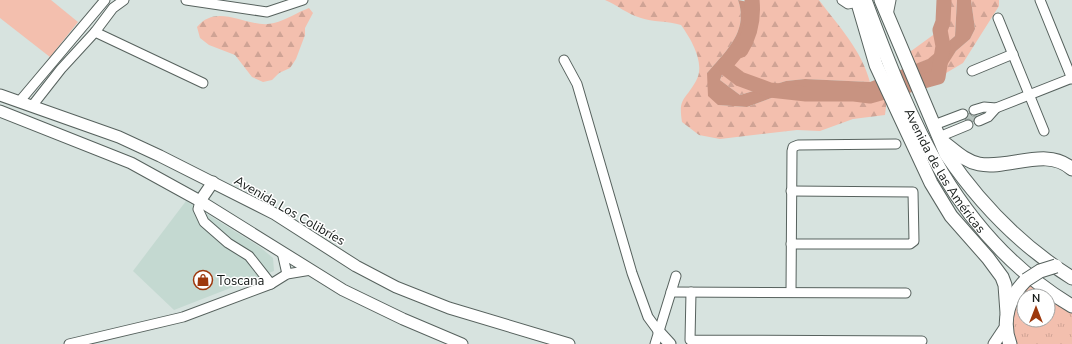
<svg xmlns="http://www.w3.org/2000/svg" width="1072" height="344" font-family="'Nunito Sans',sans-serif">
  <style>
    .built { fill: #c4d9d1 }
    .grass { fill: url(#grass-tufts) }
    .forest { fill: url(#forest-firs) }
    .pitch { fill: #f3bfae }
    .water { fill: #c89381 }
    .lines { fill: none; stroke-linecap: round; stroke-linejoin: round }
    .river { stroke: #c89381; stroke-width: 15 }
    .building { fill: #b8c4bf; stroke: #929d99 }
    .minor-casing { stroke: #57625e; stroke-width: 11 }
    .major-casing { stroke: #57625e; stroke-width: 13 }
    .highway-casing { stroke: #57625e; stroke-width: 15 }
    .minor { stroke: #fff; stroke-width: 9 }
    .major { stroke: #fff; stroke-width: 11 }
    .highway { stroke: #fff; stroke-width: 13 }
    .highway-bridge-casing { stroke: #57625e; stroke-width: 15; stroke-linecap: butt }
    .highway-bridge { stroke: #fff; stroke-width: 13 }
    .labels { text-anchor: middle; stroke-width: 3; stroke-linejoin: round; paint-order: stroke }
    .street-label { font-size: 13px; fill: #131816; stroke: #fff }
    .poi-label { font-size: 13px; fill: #131816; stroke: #fff; text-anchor: start }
  </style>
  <defs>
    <pattern id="grass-tufts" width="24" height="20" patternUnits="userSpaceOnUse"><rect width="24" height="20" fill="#f3bfae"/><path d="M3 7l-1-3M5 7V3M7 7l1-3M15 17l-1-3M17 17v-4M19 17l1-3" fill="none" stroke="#cfa395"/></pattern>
    <pattern id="forest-firs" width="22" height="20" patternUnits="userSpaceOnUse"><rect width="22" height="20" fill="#f3bfae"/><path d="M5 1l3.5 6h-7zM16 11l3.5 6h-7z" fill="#cfa395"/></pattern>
  </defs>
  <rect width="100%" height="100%" fill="#d7e3df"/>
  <polygon class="built" points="186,201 260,247 273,258 274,271 174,310 133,271"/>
  <polygon class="grass" points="1026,280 1046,296 1024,296 1024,320 1048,320 1048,297 1072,313 1072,344 994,344"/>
  <g class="forest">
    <path d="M605 0H738C749 31 726 51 707 73L718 105 747 107 787 92 800 90 849 89 884 91 887 98 885 115 853 119 820 131 797 130 720 139 699 135 682 122C678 97 685 101 696 81 706 64 691 39 681 25 668 21 652 22 641 18 627 14 617 5 605 0Z"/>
    <path d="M747 0H819C839 27 861 49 870 82L805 79 786 81 740 95 720 80 726 64 741 50Z"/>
    <polygon points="943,0 957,0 955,36 929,59 911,66 907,54 940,30 944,7"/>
    <polygon points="971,0 999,0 999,6 963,63 919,89 915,80 946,65 956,51 970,39 975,29"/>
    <path d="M309 8 313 13 305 28V35L296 59 290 68 279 73 272 80 263 82 252 77 235 55 209 45 200 38 197 27C218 1 249 30 274 23 286 20 298 12 309 8Z"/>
  </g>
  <polygon class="pitch" points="0,0 51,0 78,22 50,57 0,18"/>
  <path class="water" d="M738 0 748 2 752 22 749 37 741 50 726 64 720 80 740 95 786 81 805 79 870 82 928 59 955 36 957 0H971L975 29 970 39 956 51 947 65 930 74 884 91 849 89 800 90 787 92 747 107 718 105 708 96 707 73C726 51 749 31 738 0Z"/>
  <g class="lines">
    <path class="river" d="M752 0C754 19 751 34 741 50L736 52 726 64 727 69 740 79 770 90 806 94H854L870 96 938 77 943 46 940 30 943 22 944 0"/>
  </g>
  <polygon class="building" points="969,113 972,116 977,116 973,122 969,119 965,120"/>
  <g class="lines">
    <g class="minor-casing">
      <g id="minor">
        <polyline points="186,0 267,12 303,0"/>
        <polyline points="842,0 848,4 857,2"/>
        <polyline points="1040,0 1072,79"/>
        <polyline points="888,15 891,0"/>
        <polyline points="998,18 1044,131"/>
        <polyline points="95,32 203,83"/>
        <polyline points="564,60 577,84 632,273 648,317 659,332"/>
        <polyline points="972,71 1013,54"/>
        <polyline points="19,102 105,0"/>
        <polyline points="32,106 61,69 95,32 113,8 124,0"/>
        <polyline points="974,110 984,107 996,108 1072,78"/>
        <polyline points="979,121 988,117 996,108"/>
        <polyline points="934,125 963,114"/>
        <polyline points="939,137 968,125"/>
        <polyline points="200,201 198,209 204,222 228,243 249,256 271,284"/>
        <polyline points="791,244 910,244 914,241 913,192 791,191"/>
        <polyline points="282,252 287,274"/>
        <polyline points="671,292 906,293"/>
        <polyline points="691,292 690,340 922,341"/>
        <polyline points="791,292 792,151 793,147 798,145 896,144"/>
        <polyline points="69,344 183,317 271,284 287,274 311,270"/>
        <polyline points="655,344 676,276"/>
      </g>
    </g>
    <g class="major-casing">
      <g id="major">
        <polyline points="0,95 119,137 160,156 275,214 356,266 396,287 449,308 569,344"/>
        <polyline points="0,111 131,163 200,201 343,290 403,319 462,344"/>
        <polyline points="200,201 213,182"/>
        <polyline points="659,332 670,344"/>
        <polyline points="994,344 1006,326"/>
      </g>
    </g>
    <g class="highway-casing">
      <g id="highway">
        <polyline points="857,0 876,65 931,183 951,216 988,258 1002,277 1005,285 1007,313"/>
        <path id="s1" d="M865 0C910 121 956 237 1072 306"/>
        <path d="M881 0 946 154C980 204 1021 246 1072 278"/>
        <path d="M943 142C954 150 964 161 979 164 1008 170 1047 146 1072 169"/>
        <path d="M1010 344C1001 320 1009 297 1026 280"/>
      </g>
    </g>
    <use href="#minor" class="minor"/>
    <use href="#major" class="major"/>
    <use href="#highway" class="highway"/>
    <g class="highway-bridge-casing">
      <polyline id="highway-bridge" points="1026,280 1040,271 1056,266"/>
    </g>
    <use href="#highway-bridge" class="highway-bridge"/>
  </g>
  <defs>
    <g id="shop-ring" transform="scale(1)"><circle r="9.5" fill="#fff" stroke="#9d380d" stroke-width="1.5"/><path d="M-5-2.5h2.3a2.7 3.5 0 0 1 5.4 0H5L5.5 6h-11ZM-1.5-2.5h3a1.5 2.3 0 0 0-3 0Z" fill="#9d380d"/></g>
  </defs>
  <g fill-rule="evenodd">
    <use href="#shop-ring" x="203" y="280"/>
  </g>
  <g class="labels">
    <g class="street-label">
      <text dy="5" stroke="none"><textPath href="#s1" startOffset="189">Avenida de las Américas</textPath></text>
      <text transform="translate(290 210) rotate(30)" y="5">Avenida Los Colibríes</text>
    </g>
    <g class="poi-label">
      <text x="217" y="285">Toscana</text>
    </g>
  </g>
  <g transform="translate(1036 308)"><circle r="19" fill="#ffffff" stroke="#a1a3a2"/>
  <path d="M0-3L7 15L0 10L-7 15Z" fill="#9d380d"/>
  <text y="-6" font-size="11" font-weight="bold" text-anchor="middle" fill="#131816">N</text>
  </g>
</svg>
